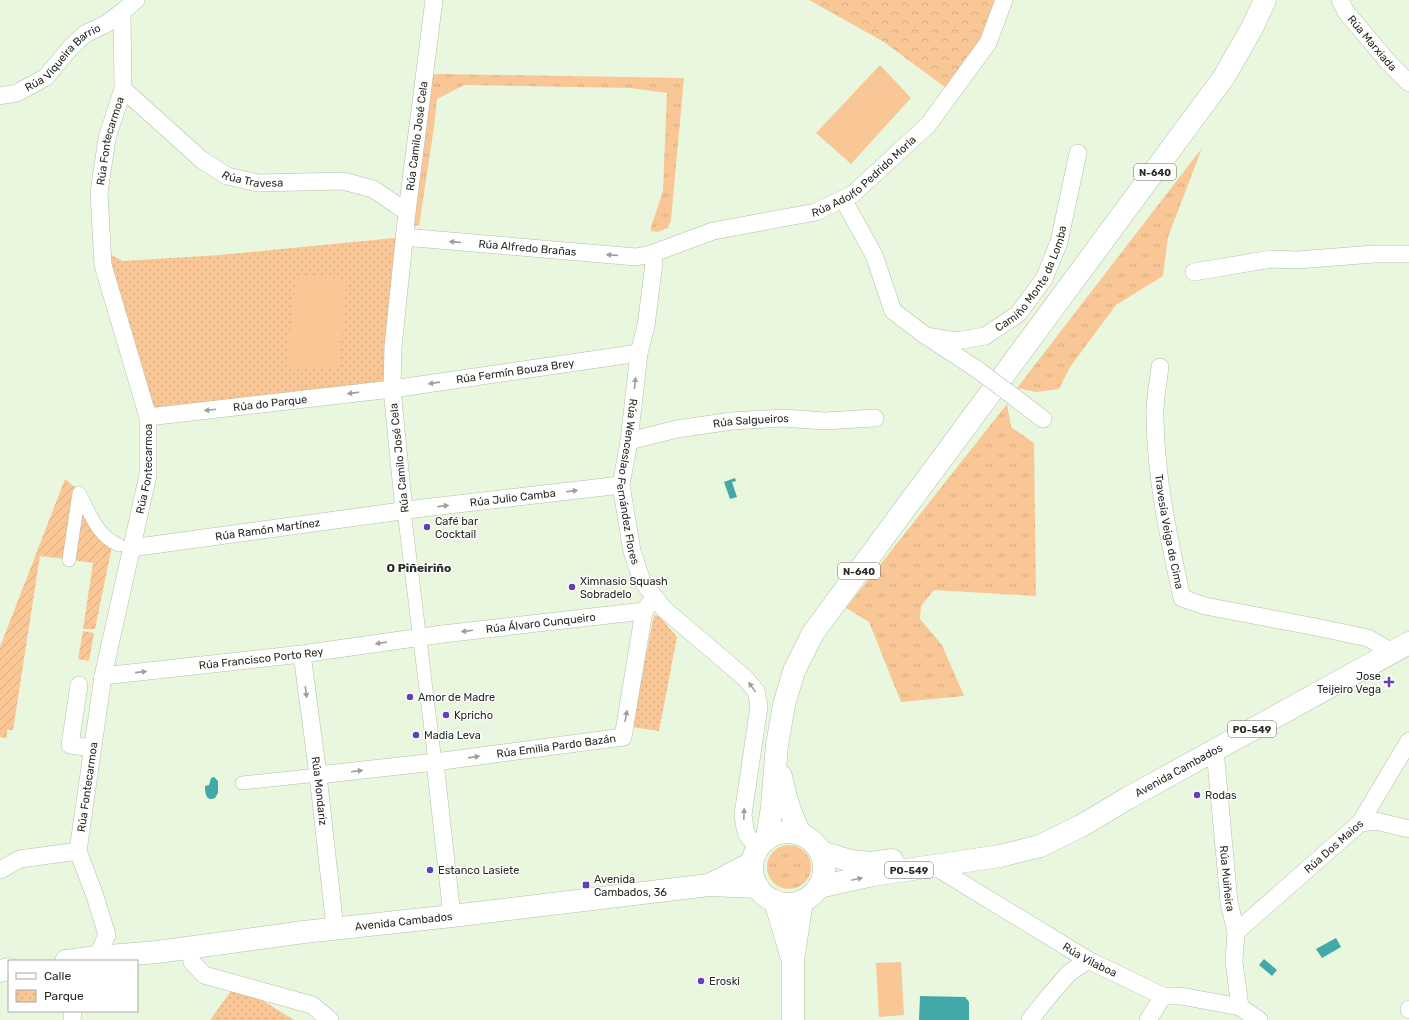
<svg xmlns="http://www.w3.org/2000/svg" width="1409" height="1020" font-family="Rubik,sans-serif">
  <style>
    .grass { fill: url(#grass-tufts) }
    .forest { fill: url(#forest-crowns) }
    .park { fill: url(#park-dots) }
    .garden { fill: url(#garden-furrows) }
    .pitch { fill: #f9c795 }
    .water { fill: #43a9a8 }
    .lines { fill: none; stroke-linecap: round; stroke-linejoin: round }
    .pedestrian-casing { stroke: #b3bfa8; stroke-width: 14 }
    .minor-casing { stroke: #b3bfa8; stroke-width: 18 }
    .primary-casing { stroke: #b3bfa8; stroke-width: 23 }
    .trunk-casing { stroke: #b3bfa8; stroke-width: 23 }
    .pedestrian { stroke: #fff; stroke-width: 13 }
    .minor { stroke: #fff; stroke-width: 17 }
    .primary { stroke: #fff; stroke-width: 22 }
    .trunk { stroke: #fff; stroke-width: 22 }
    .minor-bridge-casing { stroke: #b3bfa8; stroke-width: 18; stroke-linecap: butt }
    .minor-bridge { stroke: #fff; stroke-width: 17 }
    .oneway { fill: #9ea09c }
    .poi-dot { fill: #613fb7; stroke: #fff; stroke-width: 1.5 }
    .labels { text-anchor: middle; stroke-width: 3; stroke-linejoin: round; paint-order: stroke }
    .shield { fill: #fff; stroke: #686b65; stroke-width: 1 }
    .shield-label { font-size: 10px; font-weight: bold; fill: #272c23 }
    .street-label { font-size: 11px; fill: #272c23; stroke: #fff }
    .poi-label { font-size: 11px; fill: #272c23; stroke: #fff; text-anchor: start }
    .neighbourhood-label { font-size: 12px; font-weight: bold; fill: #272c23; stroke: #fff }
  </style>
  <defs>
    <pattern id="grass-tufts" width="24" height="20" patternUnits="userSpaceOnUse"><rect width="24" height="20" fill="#f9c795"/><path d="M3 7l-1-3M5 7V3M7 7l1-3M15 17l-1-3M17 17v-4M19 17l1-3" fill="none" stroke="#d5ab80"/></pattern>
    <pattern id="forest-crowns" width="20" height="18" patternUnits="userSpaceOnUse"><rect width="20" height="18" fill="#f9c795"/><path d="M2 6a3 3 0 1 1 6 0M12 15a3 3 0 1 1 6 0" fill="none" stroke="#d5ab80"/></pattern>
    <pattern id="park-dots" width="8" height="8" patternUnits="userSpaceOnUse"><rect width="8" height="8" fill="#f9c795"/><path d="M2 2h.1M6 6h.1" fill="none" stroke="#d5ab80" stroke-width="1.8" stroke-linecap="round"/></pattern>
    <pattern id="garden-furrows" width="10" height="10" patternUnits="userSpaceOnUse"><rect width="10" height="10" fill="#f9c795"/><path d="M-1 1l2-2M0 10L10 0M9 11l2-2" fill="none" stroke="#d5ab80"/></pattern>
  </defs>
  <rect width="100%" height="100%" fill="#eaf7df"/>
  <g class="grass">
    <polygon points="440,74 684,78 671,220 668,228 657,232 651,231 651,227 663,191 667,93 630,88 464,85 437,99 434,127 419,226 416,225 404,237 424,75"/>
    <polygon points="1202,148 1168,237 1163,276 1116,305 1070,367 1059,389 1036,392 1017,388"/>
    <polygon points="1007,404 1011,427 1034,443 1036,596 934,590 921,606 920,619 942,645 964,696 901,702 869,622 846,608"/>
    <circle cx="789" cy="867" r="22"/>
  </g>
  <polygon class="forest" points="809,0 1007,0 988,43 946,88 884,42"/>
  <g class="park">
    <polygon points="404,237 392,389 148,417 102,250 123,261 220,255"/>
    <polygon points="654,615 660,617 677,637 659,731 632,727"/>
    <polygon points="236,984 294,1020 210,1020"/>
  </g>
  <g class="garden">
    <polygon points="65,479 77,489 66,559 40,556 13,730 7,730 7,738 0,737 0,647"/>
    <polygon points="82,501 112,546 95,629 83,629 93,563 72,560"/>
    <polygon points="83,631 94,633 89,661 78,659"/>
  </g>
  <g class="pitch">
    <polygon points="880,65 911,98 851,164 816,133"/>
    <polygon points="296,275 347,279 339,368 286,370"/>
    <polygon points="901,962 904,1015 879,1017 876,963"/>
  </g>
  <g class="water">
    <polygon points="735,478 736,481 732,482 737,497 730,499 724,482"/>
    <path d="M214 777 218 781V793L215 798C206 802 205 793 205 786L209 785 211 778Z"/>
    <polygon points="1336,938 1341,947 1322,958 1316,949"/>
    <polygon points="1264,959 1277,970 1272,976 1259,965"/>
    <polygon points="920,996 965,997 969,1002 969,1020 919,1020"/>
  </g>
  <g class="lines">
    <g class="pedestrian-casing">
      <g id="pedestrian">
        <polyline points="404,511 435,762"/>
        <path d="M69 560 79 493C90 513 97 536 119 545"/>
        <polyline points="242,783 318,775"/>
      </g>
    </g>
    <g class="minor-casing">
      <g id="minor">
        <path id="s1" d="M1340 0 1346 12 1389 63 1409 83"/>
        <path id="s2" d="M123 89 202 160 227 176 258 183 343 181 373 189 407 212"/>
        <path id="s3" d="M0 96 17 93 46 77 70 48 85 34 106 24 122 12"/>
        <path id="s4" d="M843 199 874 255 893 311 926 336 956 341 985 336 1018 314 1044 279 1059 242 1078 153"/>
        <path id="s5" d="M404 237 636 257 651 254 713 231 816 212 853 194 928 125 988 43 1004 0"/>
        <path id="s6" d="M651 254 654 263 646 326 639 353 629 441 621 485 632 551 642 581 664 609 745 678 756 691 759 706 743 815C745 830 745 838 759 846"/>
        <polyline points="1194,272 1271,259 1297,260 1374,254 1409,254"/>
        <polyline points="931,339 978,370"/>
        <path id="s7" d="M1160 367C1158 384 1154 402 1155 419 1156 480 1169 539 1182 598L1205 606 1316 627 1368 638 1392 652"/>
        <polyline points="1014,397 1043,419"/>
        <path id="s8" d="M148 417 392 389 639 353"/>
        <path id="s9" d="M629 441 677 429 732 421 783 418 825 421 875 418"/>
        <path id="s10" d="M404 511 392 389 393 347 407 212 434 0"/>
        <path id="s11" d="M131 548 423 508 621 485"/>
        <path id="s12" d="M302 654 318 775 335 928"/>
        <path id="s13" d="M103 676 302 654 443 634 644 611"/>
        <polyline points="79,685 70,745 92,748"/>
        <path id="s14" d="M1215 750 1229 902 1236 932 1234 962 1240 1007"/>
        <polyline points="435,762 452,916"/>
        <path id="s15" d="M318 775 435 762 623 737 644 611 651 602"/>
        <polyline points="1360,823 1376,821 1409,829"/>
        <path id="s16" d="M934 866 1088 960 1163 996H1181L1240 1007 1259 1020"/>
        <polyline points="0,870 20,859 78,851"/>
        <path id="s17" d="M1236 932 1360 823 1409 741"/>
        <polyline points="190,948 192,962 204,975 312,1005 330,1020"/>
        <path id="s18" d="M91 961 97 957 107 935 95 896 78 851 103 676 148 475V417L103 265 99 193 107 138 123 89 122 12 136 0"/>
        <polyline points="1409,1009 1409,1010"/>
        <polyline points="72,1020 73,1011"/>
        <polyline points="1030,1020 1048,997 1069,973 1088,960"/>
        <polyline points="1148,1020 1163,996"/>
      </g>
    </g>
    <g class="primary-casing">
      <g id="primary">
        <polyline points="821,852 851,861 871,863 892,860"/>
        <polyline points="711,884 752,863"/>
        <path id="s19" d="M819 887 873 875 1000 856 1040 846 1081 826 1128 798 1409 643"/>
        <path id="s20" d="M66 961 97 957 157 952 304 932 452 916 709 885 758 887"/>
        <polyline points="0,971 9,969"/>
      </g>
    </g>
    <g class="trunk-casing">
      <g id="trunk">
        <path d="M781 776C785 797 790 814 800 833"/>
        <circle cx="788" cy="868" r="36"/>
        <polyline points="767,839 772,807 777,745 784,705 794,671 813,633 1224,77 1252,28 1265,0"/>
        <polyline points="775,901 791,955"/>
        <polyline points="793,1020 793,960 802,901"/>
      </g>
    </g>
    <use href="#pedestrian" class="pedestrian"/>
    <use href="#minor" class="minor"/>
    <use href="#primary" class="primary"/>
    <use href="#trunk" class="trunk"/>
    <g class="minor-bridge-casing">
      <polyline id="minor-bridge" points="978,370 1014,397"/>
    </g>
    <use href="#minor-bridge" class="minor-bridge"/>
  </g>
  <defs><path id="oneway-solid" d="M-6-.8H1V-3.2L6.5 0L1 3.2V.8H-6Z"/></defs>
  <g class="oneway">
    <use href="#oneway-solid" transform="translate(455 242) rotate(-175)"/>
    <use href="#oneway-solid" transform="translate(612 255) rotate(-175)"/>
    <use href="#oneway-solid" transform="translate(434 383) rotate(172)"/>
    <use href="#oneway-solid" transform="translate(635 383) rotate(-84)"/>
    <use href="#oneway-solid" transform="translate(353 393) rotate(173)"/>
    <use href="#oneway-solid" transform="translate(210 410) rotate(173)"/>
    <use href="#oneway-solid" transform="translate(572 491) rotate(-7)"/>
    <use href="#oneway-solid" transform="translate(443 506) rotate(-7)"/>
    <use href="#oneway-solid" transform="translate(467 631) rotate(173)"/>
    <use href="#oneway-solid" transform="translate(381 643) rotate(172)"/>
    <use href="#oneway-solid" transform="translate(141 672) rotate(-6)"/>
    <use href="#oneway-solid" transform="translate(752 687) rotate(-126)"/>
    <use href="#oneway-solid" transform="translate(306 692) rotate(82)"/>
    <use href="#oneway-solid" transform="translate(626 716) rotate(-80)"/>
    <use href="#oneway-solid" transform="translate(474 757) rotate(-8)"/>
    <use href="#oneway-solid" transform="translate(357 771) rotate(-7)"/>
    <use href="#oneway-solid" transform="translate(744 814) rotate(-88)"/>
    <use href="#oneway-solid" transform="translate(857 879) rotate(-12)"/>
  </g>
  <g class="poi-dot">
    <circle cx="427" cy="527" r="4"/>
    <circle cx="572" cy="587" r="4"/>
    <path d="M1387 676h4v4h4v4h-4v4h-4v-4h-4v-4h4z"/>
    <circle cx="410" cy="697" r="4"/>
    <circle cx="446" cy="715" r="4"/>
    <circle cx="416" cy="735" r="4"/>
    <circle cx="1197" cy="795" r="4"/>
    <circle cx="430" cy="870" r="4"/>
    <rect x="582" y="881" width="8" height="8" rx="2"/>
    <circle cx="701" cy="981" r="4"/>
  </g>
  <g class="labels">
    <g class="shield">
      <rect x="1134" y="164" width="42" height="16" rx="3"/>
      <rect x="838" y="563" width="42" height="16" rx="3"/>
      <rect x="1228" y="721" width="48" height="16" rx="3"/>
      <rect x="885" y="862" width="48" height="16" rx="3"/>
    </g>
    <g class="shield-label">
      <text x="1155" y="176">N-640</text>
      <text x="859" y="575">N-640</text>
      <text x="1252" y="733">PO-549</text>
      <text x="909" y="874">PO-549</text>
    </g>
    <g class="street-label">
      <text dy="4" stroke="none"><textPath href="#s1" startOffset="54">Rúa Marxiada</textPath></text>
      <text dy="4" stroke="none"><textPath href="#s3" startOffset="76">Rúa Viqueira Barrio</textPath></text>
      <text dy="4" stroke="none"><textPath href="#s10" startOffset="377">Rúa Camilo José Cela</textPath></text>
      <text dy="4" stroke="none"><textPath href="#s18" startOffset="845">Rúa Fontecarmoa</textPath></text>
      <text dy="4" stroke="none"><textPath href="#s5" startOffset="479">Rúa Adolfo Pedrido Morla</textPath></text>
      <text dy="4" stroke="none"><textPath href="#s2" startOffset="162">Rúa Travesa</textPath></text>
      <text dy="4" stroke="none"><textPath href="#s5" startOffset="124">Rúa Alfredo Brañas</textPath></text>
      <text dy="4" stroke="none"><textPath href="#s4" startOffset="301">Camiño Monte da Lomba</textPath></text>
      <text dy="4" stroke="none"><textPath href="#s8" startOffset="370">Rúa Fermín Bouza Brey</textPath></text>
      <text dy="4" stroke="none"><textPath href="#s8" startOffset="123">Rúa do Parque</textPath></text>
      <text dy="4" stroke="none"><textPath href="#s9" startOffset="124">Rúa Salgueiros</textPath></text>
      <text transform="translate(399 458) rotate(-96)" y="4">Rúa Camilo José Cela</text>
      <text dy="4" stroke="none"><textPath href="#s18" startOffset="509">Rúa Fontecarmoa</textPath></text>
      <text dy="4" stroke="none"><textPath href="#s6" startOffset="231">Rúa Wenceslao Fernández Flores</textPath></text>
      <text dy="4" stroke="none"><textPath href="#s11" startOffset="385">Rúa Julio Camba</textPath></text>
      <text dy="4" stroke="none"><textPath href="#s11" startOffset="138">Rúa Ramón Martínez</textPath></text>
      <text dy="4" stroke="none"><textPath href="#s7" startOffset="166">Travesía Veiga de Cima</textPath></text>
      <text dy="4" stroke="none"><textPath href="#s13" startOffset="441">Rúa Álvaro Cunqueiro</textPath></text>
      <text dy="4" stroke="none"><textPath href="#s13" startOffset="159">Rúa Francisco Porto Rey</textPath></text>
      <text dy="4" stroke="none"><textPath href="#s15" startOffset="240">Rúa Emilia Pardo Bazán</textPath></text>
      <text dy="4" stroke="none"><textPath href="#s19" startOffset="383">Avenida Cambados</textPath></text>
      <text dy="4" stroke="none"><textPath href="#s18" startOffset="185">Rúa Fontecarmoa</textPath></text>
      <text dy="4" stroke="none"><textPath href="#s12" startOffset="138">Rúa Mondariz</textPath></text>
      <text dy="4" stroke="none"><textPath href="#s17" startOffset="130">Rúa Dos Maios</textPath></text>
      <text dy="4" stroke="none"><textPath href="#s14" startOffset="129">Rúa Muiñeira</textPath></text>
      <text dy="4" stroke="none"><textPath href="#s20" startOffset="340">Avenida Cambados</textPath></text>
      <text dy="4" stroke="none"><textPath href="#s16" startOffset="182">Rúa Vilaboa</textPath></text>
    </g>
    <g class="poi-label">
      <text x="435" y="525">Café bar<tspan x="435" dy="13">Cocktail</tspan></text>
      <text x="580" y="585">Ximnasio Squash<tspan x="580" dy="13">Sobradelo</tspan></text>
      <text x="1381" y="680" text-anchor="end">Jose<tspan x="1381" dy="13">Teijeiro Vega</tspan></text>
      <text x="418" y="701">Amor de Madre</text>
      <text x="454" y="719">Kpricho</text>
      <text x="424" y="739">Madia Leva</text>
      <text x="1205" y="799">Rodas</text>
      <text x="438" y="874">Estanco Lasiete</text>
      <text x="594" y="883">Avenida<tspan x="594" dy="13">Cambados, 36</tspan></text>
      <text x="709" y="985">Eroski</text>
    </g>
    <g class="neighbourhood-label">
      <text x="419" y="572">O Piñeiriño</text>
    </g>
  </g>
  <rect x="8" y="960" width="130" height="52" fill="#ffffff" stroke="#a9aba7"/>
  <rect x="16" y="973" width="20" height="6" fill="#ffffff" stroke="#a9aba7"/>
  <text x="44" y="980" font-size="12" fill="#272c23">Calle</text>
  <rect x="16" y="990" width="20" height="12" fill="url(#park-dots)" stroke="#a9aba7"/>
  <text x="44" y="1000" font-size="12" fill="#272c23">Parque</text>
</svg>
